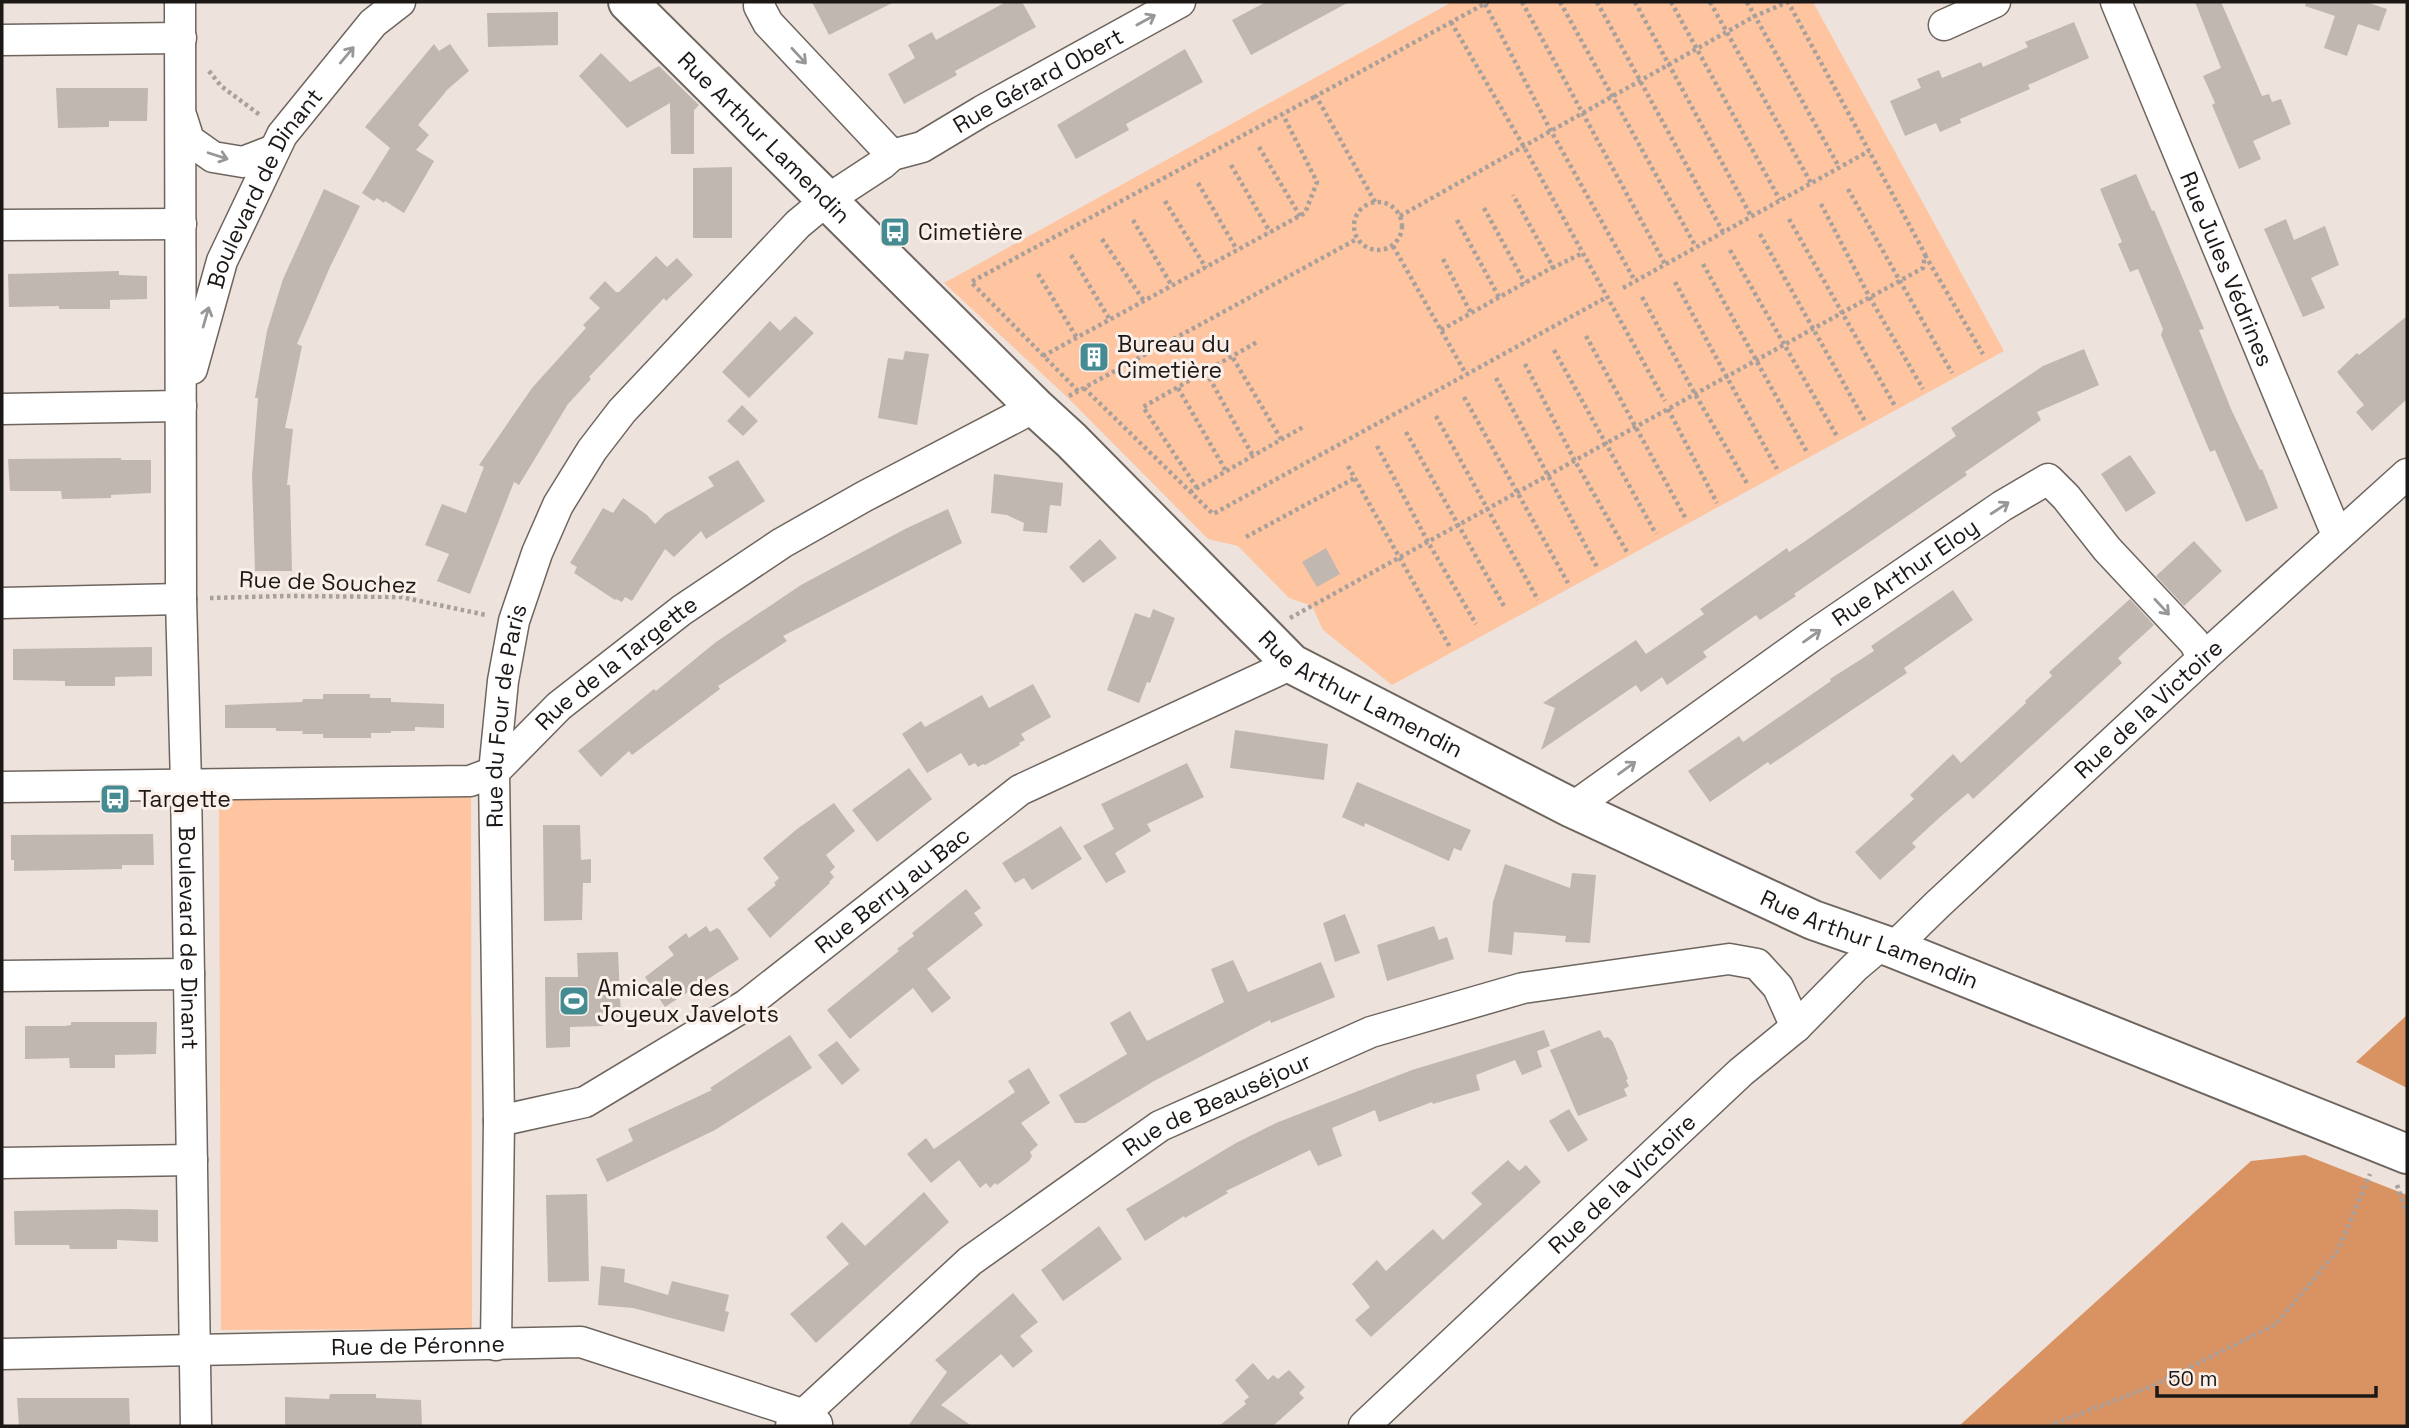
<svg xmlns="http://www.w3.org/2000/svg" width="2409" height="1428" font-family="'Space Grotesk',sans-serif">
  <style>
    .green { fill: #fec5a0 }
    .forest { fill: #d99262 }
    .building { fill: #c1b7b1 }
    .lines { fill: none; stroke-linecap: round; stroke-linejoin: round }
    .street-casing { stroke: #6e655f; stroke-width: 33 }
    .secondary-casing { stroke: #6e655f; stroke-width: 42 }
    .path { stroke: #a9a09c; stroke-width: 4.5; stroke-dasharray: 3.5 3.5; stroke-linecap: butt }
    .street { stroke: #fff; stroke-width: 30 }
    .secondary { stroke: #fff; stroke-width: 38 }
    .oneway { stroke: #999796 }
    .labels { text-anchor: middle; stroke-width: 6; stroke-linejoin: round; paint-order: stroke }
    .street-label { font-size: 23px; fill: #1c1816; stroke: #faefe9 }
    .poi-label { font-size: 23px; fill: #1c1816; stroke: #faefe9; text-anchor: start }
  </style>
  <rect width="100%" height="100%" fill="#ede2dc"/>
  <g class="green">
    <polygon points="1452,2 1813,2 2004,351 1392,685 1323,630 1312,606 1289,598 1238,546 1208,539 1067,397 944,283"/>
    <polygon points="471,796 472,1329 221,1330 219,797"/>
  </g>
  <g class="forest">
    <polygon points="2407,1015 2407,1088 2356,1062"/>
    <polygon points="2305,1155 2407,1195 2407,1426 1959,1426 2251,1161"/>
  </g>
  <g class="building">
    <polygon points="812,2 894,2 829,35"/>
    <polygon points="1006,2 1022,2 1036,27 955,71 957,75 904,104 888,74 915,58 908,45 932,32 936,40"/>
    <polygon points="1266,2 1349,2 1251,55 1232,20"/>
    <polygon points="2195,2 2221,2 2262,96 2269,94 2272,102 2281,99 2291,124 2253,141 2261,159 2239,169 2212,105 2215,103 2203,76 2221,68"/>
    <polygon points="2306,2 2366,2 2387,9 2379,31 2358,24 2347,56 2324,48 2335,16 2305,6"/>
    <polygon points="558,12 558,45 488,47 487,13"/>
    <polygon points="2074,22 2089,58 2028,85 2030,89 1960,119 1961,123 1940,132 1936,123 1905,136 1890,101 1921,88 1917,79 1939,70 1942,78 1981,62 1983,67 2028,47 2025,42"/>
    <polygon points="434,44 439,51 450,44 469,71 448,89 418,125 429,135 416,150 434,161 404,213 385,201 384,203 377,198 374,201 362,193 390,148 365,127"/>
    <polygon points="1185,49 1203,82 1126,124 1129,130 1076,159 1057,125"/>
    <polygon points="601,53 630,82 659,66 699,105 694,110 694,154 671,154 670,103 627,128 579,76"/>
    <polygon points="56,88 148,88 147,121 109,121 109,127 58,128"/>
    <polygon points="732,167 732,238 693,238 693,168"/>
    <polygon points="2136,174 2152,211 2154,210 2204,329 2199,330 2231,409 2260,470 2262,469 2278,508 2246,522 2215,450 2210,452 2161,335 2163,329 2138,269 2130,272 2118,244 2122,242 2100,189"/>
    <polygon points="324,189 360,206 330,267 297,344 302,346 285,428 293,429 287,485 290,485 292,571 255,571 252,475 258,398 255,398 267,331 283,279"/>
    <polygon points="2286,219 2294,240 2325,226 2339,265 2311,278 2325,308 2303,317 2264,229"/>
    <polygon points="656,256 667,267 677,258 693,275 666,301 664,298 589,377 591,379 568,404 519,485 514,482 470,594 437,581 449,554 425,545 442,504 466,513 484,467 479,465 532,388 586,328 583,325 600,308 589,298 605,281 616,292 619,292"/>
    <polygon points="119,271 119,275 147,276 147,299 110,300 110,309 59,309 59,306 9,307 8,274"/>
    <polygon points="795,316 814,333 749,398 722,372 770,321 780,331"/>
    <polygon points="2407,316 2407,399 2372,431 2356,412 2364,405 2337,372 2357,353 2359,355"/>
    <polygon points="2084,349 2099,385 2037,412 2041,420 1965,472 1967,475 1794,594 1796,596 1760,620 1756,615 1703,652 1707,657 1667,685 1662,677 1641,692 1636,685 1541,750 1555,708 1543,703 1636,640 1646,654 1704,614 1700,609 1787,548 1789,552 1804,542 1956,436 1951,428 2043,366"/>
    <polygon points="905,351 929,354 917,425 878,418 888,358 903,360"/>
    <polygon points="742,405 758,421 743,436 727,421"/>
    <polygon points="2130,455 2156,493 2126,512 2101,474"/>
    <polygon points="121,458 121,460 151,460 151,493 111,495 111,498 62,499 61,491 10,491 8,459"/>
    <polygon points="738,460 765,501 706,539 701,531 674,557 665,549 632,601 625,597 622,602 616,599 615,600 574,573 577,567 570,563 603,508 613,513 623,498 647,515 655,524 665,514 714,486 708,477"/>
    <polygon points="994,474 1063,483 1061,506 1050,505 1047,533 1023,531 1024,523 1007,515 991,513"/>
    <polygon points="948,509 962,543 783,636 787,641 718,686 720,689 632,755 629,751 601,777 578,751 654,689 656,691 716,642 801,585 905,529"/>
    <polygon points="1100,539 1117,558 1083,583 1069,567"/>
    <polygon points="2194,541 2222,571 2184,606 2156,576"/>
    <polygon points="1326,548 1340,574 1317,587 1302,562"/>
    <polygon points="1953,590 1973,620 1904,668 1907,673 1770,765 1768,762 1710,802 1688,771 1739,736 1743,742 1831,681 1830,679 1874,651 1871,646"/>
    <polygon points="2130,599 2154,625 2118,658 2122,663 1973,799 1968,793 1939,818 1912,843 1916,847 1880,880 1855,852 1914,799 1910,795 1953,754 1961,763 2026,703 2025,701 2052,676 2049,672"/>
    <polygon points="1153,609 1175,618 1150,683 1147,682 1139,703 1107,690 1135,613 1150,618"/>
    <polygon points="152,647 152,676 115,677 115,686 65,686 65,681 13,680 13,649"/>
    <polygon points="1033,684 1051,717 1021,734 1025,740 1019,743 1020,745 985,765 983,764 978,767 975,763 969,766 961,753 927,773 902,734 921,721 925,727 982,695 989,708"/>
    <polygon points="323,694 370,694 370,698 391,698 391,702 444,704 444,728 415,727 415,731 391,731 391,733 371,733 371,738 323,738 323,734 302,734 303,731 276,731 276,728 225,728 225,705 302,702 303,699 323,699"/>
    <polygon points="1235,730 1328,744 1324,780 1230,768"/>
    <polygon points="1187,763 1204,797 1147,824 1151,831 1115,853 1126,872 1106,883 1083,846 1114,829 1101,804"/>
    <polygon points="909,768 932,799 877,842 852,810"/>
    <polygon points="1357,782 1471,830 1461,851 1454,848 1449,861 1365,823 1364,827 1342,817"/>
    <polygon points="834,803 855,831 826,855 835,867 830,872 834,877 829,882 830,883 770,938 747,909 776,885 774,883 779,878 763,858 797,829"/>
    <polygon points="543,825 580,825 581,860 591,859 591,883 583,883 582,920 544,921"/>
    <polygon points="1061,826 1082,859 1032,890 1024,878 1015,883 1002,863"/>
    <polygon points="153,834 154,865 122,865 122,869 14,871 14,860 11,860 11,835"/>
    <polygon points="1505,864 1570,888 1572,873 1596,875 1590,943 1565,942 1566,936 1514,932 1512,955 1488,952 1493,902"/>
    <polygon points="966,889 981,908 974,913 983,925 927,969 951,998 932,1013 913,988 850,1039 827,1010 899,951 897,949 914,936 912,933"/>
    <polygon points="1345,914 1360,953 1335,962 1323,923"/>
    <polygon points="706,926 710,932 717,928 720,930 739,959 665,1007 645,977 674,955 668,947 686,933 689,938"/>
    <polygon points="1434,926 1439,940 1447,937 1454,959 1387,981 1377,945"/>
    <polygon points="618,952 621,1017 603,1018 603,1026 570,1027 570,1047 546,1048 545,977 578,977 577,953"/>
    <polygon points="1233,960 1248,992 1321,962 1335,997 1271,1023 1270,1020 1154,1081 1085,1123 1075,1123 1059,1095 1127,1054 1110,1023 1130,1011 1147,1041 1224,1002 1211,969"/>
    <polygon points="71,1022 157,1022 156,1054 115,1055 115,1068 70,1068 69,1058 25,1059 25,1026 65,1026 71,1025"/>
    <polygon points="1544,1030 1550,1046 1537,1051 1542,1067 1522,1075 1515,1060 1476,1075 1480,1090 1433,1104 1432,1102 1379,1122 1375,1110 1332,1128 1342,1156 1318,1166 1310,1150 1226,1191 1228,1193 1185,1218 1184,1216 1145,1241 1126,1209 1236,1143 1276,1123 1412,1070"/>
    <polygon points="1600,1030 1604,1038 1608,1037 1613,1042 1628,1079 1626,1080 1629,1086 1624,1089 1627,1096 1578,1116 1550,1050"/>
    <polygon points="790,1035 812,1068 715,1130 607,1182 596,1159 633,1141 628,1129 712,1090 710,1088"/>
    <polygon points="837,1041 860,1070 842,1085 818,1055"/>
    <polygon points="1029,1068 1050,1103 1021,1123 1038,1145 1030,1152 1032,1156 1029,1161 997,1185 995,1183 990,1188 986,1183 980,1188 959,1160 931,1183 907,1154 926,1138 934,1149 1015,1092 1008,1081"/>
    <polygon points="1569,1109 1588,1140 1568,1152 1549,1121"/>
    <polygon points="1508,1160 1519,1171 1526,1165 1541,1182 1371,1337 1355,1320 1370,1307 1352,1284 1377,1260 1386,1271 1433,1229 1443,1240 1482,1204 1471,1193"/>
    <polygon points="924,1192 949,1222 816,1343 790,1314 849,1264 826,1237 842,1222 865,1246"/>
    <polygon points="587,1194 589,1281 548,1282 546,1195"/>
    <polygon points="127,1209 158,1210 158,1242 117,1240 117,1249 70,1249 69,1245 15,1245 14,1211"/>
    <polygon points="1099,1226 1122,1259 1063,1301 1041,1270"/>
    <polygon points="601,1266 625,1269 624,1282 668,1295 672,1281 729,1295 725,1311 729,1312 724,1332 633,1308 598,1305"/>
    <polygon points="1013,1293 1038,1322 1020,1336 1033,1351 1013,1368 1001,1354 941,1405 972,1426 908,1426 947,1372 935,1360"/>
    <polygon points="1253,1363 1268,1380 1273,1375 1278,1379 1289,1370 1305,1387 1299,1393 1304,1398 1273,1426 1219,1426 1246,1404 1244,1401 1249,1397 1235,1380"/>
    <polygon points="330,1394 376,1394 376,1398 421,1400 422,1426 285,1426 285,1397 329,1399"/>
    <polygon points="17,1398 129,1398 130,1426 19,1426"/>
  </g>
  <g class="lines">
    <g class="street-casing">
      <g id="street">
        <path id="s1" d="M180 2 181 599 186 784 196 1426"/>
        <polyline points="760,2 759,6 768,23 892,155"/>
        <path id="s2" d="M2116 2 2337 535"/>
        <polyline points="1944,25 1995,2"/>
        <polyline points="2,40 181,38"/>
        <polyline points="182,118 189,140 213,157 243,162 274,150"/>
        <polyline points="2,225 181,224"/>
        <path id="s3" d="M192 369 222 261 282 135 373 23 400 2"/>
        <polyline points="2,409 181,406"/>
        <polyline points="2,603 181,599"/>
        <path id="s4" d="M2 787 470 781 494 772 559 706 682 610 782 543 865 496 1035 407"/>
        <path id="s5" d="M1572 808 1809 638 2002 506 2048 479 2066 497 2107 549 2194 642 2203 658"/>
        <path id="s6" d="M1893 948 1938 904 2203 658 2407 474"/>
        <polyline points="2,976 189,974"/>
        <path id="s7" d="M499 1121 585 1102 746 1005 1020 790 1292 664"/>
        <polyline points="2,1163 192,1160"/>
        <path id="s8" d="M496 1345 499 1121 494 772 503 681 514 621 537 553 558 505 592 450 622 411 798 224 827 200 882 164 892 155 922 147 982 111 1180 2"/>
        <path id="s9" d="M2 1354 581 1342 805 1415 817 1424"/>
        <path id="s10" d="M791 1426 970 1261 1160 1126 1371 1032 1523 988 1729 959 1757 964 1778 987 1796 1027"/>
        <path id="s11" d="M1364 1426 1741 1072 1796 1027 1855 967 1881 945"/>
      </g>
    </g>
    <g class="secondary-casing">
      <g id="secondary">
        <path id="s12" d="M628 2 1035 407 1071 440 1292 664 1572 808 1813 920 1893 948 2407 1154"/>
      </g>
    </g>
    <g class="path">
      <polyline points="1522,2 1665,264"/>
      <polyline points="1560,2 1696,247"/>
      <polyline points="1597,2 1723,232"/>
      <polyline points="1635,2 1751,216"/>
      <polyline points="1671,2 1780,200"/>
      <polyline points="1710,2 1811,183"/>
      <polyline points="1747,2 1839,167"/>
      <polyline points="1485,4 1551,131 1635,281"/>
      <polyline points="1451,22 1524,147 1665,401"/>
      <polyline points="209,71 221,86 260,115"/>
      <polyline points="1259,147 1300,216"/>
      <polyline points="1231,165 1270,232"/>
      <polyline points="1198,183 1237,250"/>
      <polyline points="1848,189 1952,373"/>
      <polyline points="1165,201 1206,268"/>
      <circle cx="1378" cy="226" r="24"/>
      <polyline points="1375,202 1316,96 1488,2"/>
      <polyline points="1821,204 1870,298 1923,389"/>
      <polyline points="1484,208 1525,283"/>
      <polyline points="1400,216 1755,16 1788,2"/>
      <polyline points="1789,219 1895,406"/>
      <polyline points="1133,220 1172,286"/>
      <polyline points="1457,220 1499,297"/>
      <polyline points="1760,234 1866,423"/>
      <polyline points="1102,239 1144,301"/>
      <polyline points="1393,246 1466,374"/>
      <polyline points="1730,250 1838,438"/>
      <polyline points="1071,255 1110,320"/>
      <polyline points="1925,255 1983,354"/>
      <polyline points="1443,259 1471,313"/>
      <polyline points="1703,264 1808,454"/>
      <polyline points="1552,268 1583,253"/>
      <polyline points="1038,274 1077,338"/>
      <polyline points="1675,282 1777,469"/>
      <polyline points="1623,288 1869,151"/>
      <polyline points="1642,297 1695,394 1748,485"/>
      <polyline points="1441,330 1553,267 1513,195"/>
      <polyline points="1586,336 1686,519"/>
      <polyline points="1554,350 1656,534"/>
      <polyline points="1043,356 1305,213 1317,182 1283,115"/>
      <polyline points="1233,358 1281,439"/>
      <polyline points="1525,364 1575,461 1627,552"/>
      <polyline points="1206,372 1253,456"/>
      <polyline points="1496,378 1597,567"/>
      <polyline points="1084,388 1213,514 1607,297"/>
      <polyline points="1178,388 1226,471"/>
      <polyline points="1078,391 971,282 1316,96"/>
      <polyline points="1069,396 1357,239"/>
      <polyline points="1464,397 1568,583"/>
      <polyline points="1668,409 1717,503"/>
      <polyline points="1436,416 1538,600"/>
      <polyline points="1406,432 1505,608"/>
      <polyline points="1377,446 1428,542 1476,624"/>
      <polyline points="1348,466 1451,649"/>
      <polyline points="1197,488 1143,407 1257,342"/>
      <polyline points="1190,492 1303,427"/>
      <polyline points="1246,537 1355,478"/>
      <polyline points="210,598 286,596 401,597 486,615"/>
      <polyline points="1290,618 1923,268 1925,254 1788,2"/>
      <polyline points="2397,1185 2407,1215"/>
      <polyline points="2048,1426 2152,1386 2276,1324 2338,1250 2370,1174"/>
    </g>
    <use href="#street" class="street"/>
    <use href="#secondary" class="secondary"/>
  </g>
  <defs><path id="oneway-shaft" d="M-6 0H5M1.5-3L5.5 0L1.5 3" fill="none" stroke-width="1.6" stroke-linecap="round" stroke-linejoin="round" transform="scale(1.75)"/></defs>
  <g class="oneway">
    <use href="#oneway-shaft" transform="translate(1146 20) rotate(-29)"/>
    <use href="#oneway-shaft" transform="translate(347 55) rotate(-50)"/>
    <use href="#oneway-shaft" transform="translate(799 56) rotate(47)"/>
    <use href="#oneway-shaft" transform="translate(218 156) rotate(18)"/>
    <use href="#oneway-shaft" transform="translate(206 317) rotate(-74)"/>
    <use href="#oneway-shaft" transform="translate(2000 508) rotate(-33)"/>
    <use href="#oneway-shaft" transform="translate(2162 607) rotate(47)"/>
    <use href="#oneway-shaft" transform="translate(1812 636) rotate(-35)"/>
    <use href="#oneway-shaft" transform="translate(1627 768) rotate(-36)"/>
  </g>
  <defs>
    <g id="bus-square" transform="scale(1.575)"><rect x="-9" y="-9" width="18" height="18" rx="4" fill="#448b92" stroke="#faefe9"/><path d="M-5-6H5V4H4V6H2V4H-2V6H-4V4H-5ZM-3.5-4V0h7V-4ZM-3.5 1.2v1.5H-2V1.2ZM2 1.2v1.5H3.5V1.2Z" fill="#fff"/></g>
    <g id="building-square" transform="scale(1.575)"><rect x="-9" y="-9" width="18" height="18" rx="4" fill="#448b92" stroke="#faefe9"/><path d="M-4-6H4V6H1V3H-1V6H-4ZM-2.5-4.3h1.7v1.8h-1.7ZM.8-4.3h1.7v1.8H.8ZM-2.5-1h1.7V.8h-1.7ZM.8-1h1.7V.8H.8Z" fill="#fff"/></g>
    <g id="stadium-square" transform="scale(1.575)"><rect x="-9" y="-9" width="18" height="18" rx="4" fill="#448b92" stroke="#faefe9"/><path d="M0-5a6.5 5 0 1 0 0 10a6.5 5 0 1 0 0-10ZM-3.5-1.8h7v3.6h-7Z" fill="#fff"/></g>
  </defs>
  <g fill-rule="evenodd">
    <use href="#bus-square" x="895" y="232"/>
    <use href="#building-square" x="1094" y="357"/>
    <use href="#bus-square" x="115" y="799"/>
    <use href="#stadium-square" x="574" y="1001"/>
  </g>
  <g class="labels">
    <g class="street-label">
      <text dy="8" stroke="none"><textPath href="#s8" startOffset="1502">Rue Gérard Obert</textPath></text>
      <text dy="8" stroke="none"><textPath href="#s12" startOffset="192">Rue Arthur Lamendin</textPath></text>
      <text dy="8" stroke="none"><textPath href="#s3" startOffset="196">Boulevard de Dinant</textPath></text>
      <text dy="8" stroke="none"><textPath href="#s2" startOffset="289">Rue Jules Védrines</textPath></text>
      <text dy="8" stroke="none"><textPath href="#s5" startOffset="408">Rue Arthur Eloy</textPath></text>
      <text transform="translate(328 582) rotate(2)" y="8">Rue de Souchez</text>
      <text dy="8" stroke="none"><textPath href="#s4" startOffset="658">Rue de la Targette</textPath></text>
      <text dy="8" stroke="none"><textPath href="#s12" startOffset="1012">Rue Arthur Lamendin</textPath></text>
      <text dy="8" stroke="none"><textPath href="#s6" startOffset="350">Rue de la Victoire</textPath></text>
      <text dy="8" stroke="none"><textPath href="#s8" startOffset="630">Rue du Four de Paris</textPath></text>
      <text dy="8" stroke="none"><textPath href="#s7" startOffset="462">Rue Berry au Bac</textPath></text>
      <text dy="8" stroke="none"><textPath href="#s1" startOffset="936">Boulevard de Dinant</textPath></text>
      <text dy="8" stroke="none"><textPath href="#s12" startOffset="1578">Rue Arthur Lamendin</textPath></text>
      <text dy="8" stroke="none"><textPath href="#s10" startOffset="537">Rue de Beauséjour</textPath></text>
      <text dy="8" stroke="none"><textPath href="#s11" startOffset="354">Rue de la Victoire</textPath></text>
      <text dy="8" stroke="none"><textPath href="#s9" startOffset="416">Rue de Péronne</textPath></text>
    </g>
    <g class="poi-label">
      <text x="918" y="240">Cimetière</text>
      <text x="1117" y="352">Bureau du<tspan x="1117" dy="26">Cimetière</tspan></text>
      <text x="138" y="807">Targette</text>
      <text x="597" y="996">Amicale des<tspan x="597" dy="26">Joyeux Javelots</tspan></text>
    </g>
  </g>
  <rect width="2409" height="1428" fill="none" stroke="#1c1816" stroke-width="7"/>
  <path d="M2157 1386v10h219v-10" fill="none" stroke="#1c1816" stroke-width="3.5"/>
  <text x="2168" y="1386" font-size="21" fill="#1c1816" stroke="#faefe9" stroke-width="5" paint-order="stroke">50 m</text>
</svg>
